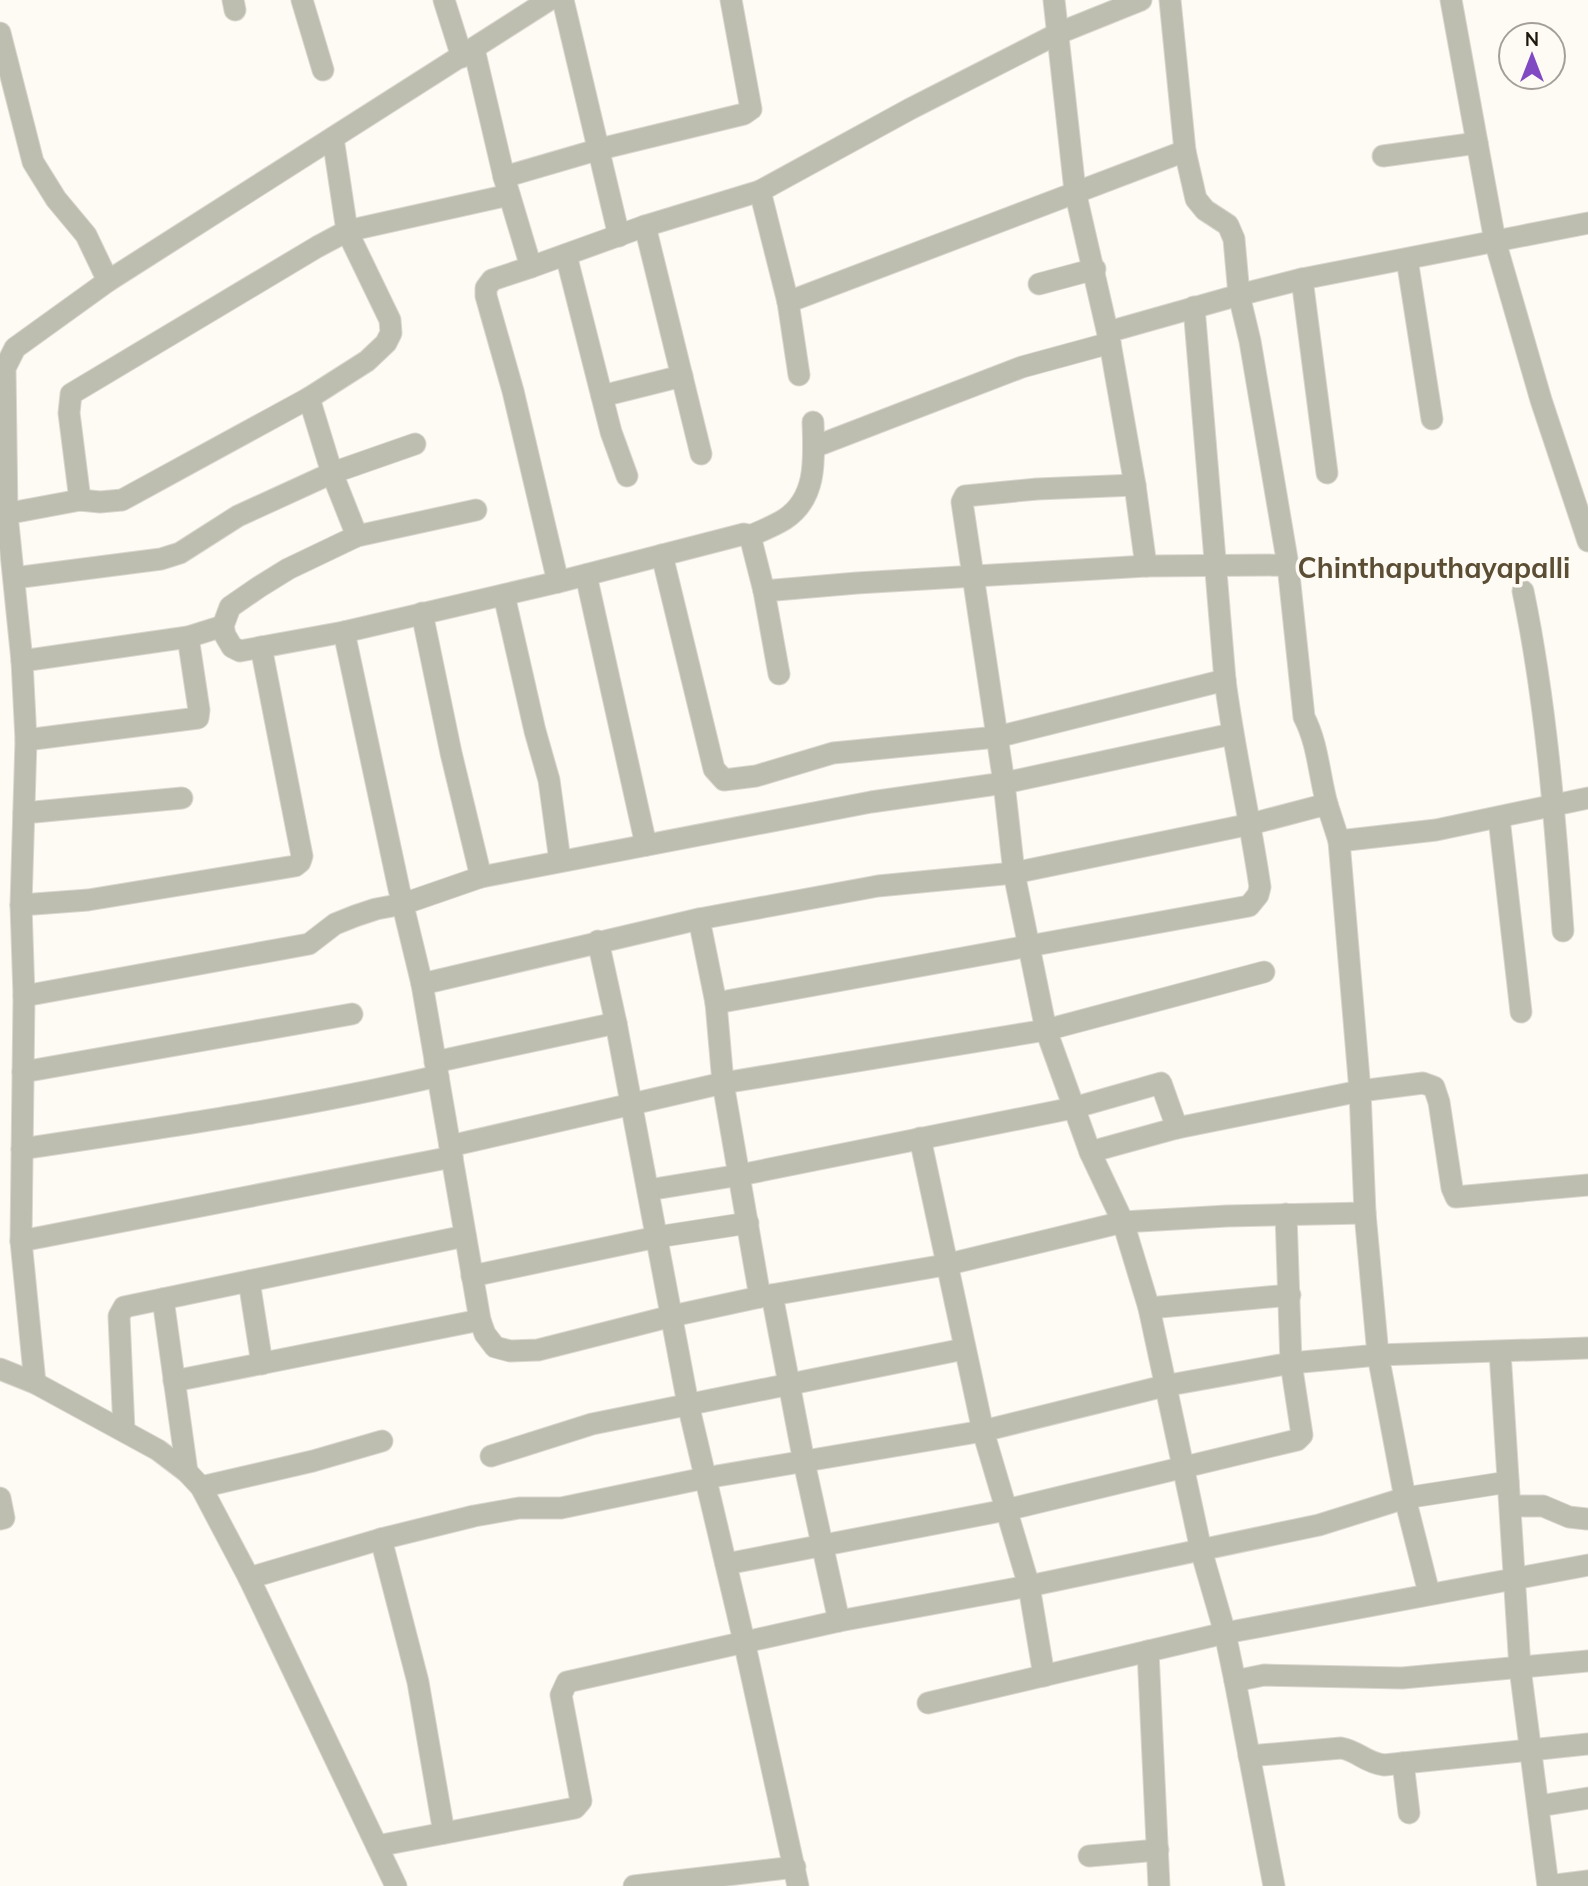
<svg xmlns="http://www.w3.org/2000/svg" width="1588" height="1886" font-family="Mulish,sans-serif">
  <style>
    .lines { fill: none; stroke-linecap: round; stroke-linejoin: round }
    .minor-casing { stroke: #dad7d0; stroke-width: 23 }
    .minor { stroke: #bdbeaf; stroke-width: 21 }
    .labels { text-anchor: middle; stroke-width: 7; stroke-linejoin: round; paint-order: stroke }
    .district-label { font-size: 28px; font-weight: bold; fill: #5c4e34; stroke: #fefbf5 }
  </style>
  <rect width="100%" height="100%" fill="#fefbf5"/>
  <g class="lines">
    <g class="minor-casing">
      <g id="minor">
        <polyline points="233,0 235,10"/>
        <polyline points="302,0 323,70"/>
        <polyline points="444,0 462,57"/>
        <polyline points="563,0 619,236"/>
        <polyline points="1054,0 1075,191 1110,343 1135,485 1146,566"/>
        <polyline points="1451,0 1495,241 1541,400 1588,541"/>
        <polyline points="0,33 33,162 56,199 86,235 108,281"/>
        <polyline points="474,49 504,177 531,267 645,226 760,191 910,109 1059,33 1141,0"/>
        <polyline points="1185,151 1196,199 1205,210 1228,225 1234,239 1239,295 1250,341 1288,565"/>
        <polyline points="1383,156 1477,143"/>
        <polyline points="504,177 600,149 744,114 751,109 731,0"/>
        <polyline points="760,191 788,302 799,375"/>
        <polyline points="645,226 701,454"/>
        <polyline points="566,255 611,432 627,476"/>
        <polyline points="1407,259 1432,419"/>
        <polyline points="531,267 492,280 486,288 486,296 513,391 558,582"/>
        <polyline points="1302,279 1327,473"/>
        <polyline points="1039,284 1095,269"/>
        <polyline points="788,302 1185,151 1170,0"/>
        <polyline points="1108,332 1239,295 1302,279 1588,223"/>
        <polyline points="602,396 682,376"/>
        <polyline points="814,447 1022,367 1110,343"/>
        <polyline points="1135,485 1037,489 965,496 962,502 1004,783 1014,873 1046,1030 1090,1152 1123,1222 1149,1308 1201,1550 1225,1633 1235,1681 1274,1886"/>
        <polyline points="80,500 69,413 71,394 317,247 347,231 333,138"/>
        <polyline points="0,515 80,500 100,502 122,500 309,398 367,361 386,343 391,333 390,320 347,231 509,195"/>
        <polyline points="357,536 332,473 415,444"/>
        <path d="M750 536C761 531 774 526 785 519 818 497 814 457 813 422"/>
        <polyline points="662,555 714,769 724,780 756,776 833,753 997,737 1225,680"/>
        <polyline points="586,575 646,845"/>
        <polyline points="14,578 161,559 180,553 238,516 332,473 309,398"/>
        <polyline points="764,591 779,674"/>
        <path d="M1523 591C1546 702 1555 817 1563 931"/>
        <polyline points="504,595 535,731 549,780 560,861"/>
        <polyline points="422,613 451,753 481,877"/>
        <path d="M223 626 225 635 232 647 240 651 344 632 558 582 744 534 750 536 764 591 857 583 1146 566 1288 565 1304 717C1318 744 1319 775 1327 804"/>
        <polyline points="344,632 399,889 422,984 480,1320 485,1334 495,1347 510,1351 538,1350 672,1316 760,1297 945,1265 1123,1222 1227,1216 1365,1213"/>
        <polyline points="22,661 188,637 223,626 230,607 259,587 288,569 357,536 476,510"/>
        <polyline points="26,740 198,718 199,710 188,637"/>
        <polyline points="24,813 182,798"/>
        <polyline points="1499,818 1521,1012"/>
        <polyline points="21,905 88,900 295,866 300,862 302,856 261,647"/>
        <polyline points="699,919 716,1003 723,1083 760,1297"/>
        <polyline points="598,941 616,1023 688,1404 744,1641 798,1886"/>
        <polyline points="422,984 699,919 878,886 1014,873 1251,824 1327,804 1339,841 1436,830 1588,798"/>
        <polyline points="24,996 309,944 335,924 355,916 376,909 403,904 481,877 871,802 1004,783 1232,734"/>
        <path d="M716 1003 1249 906 1258 895 1260 887C1250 818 1234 750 1225 680L1194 307"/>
        <polyline points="435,1062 616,1023"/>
        <polyline points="23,1072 352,1014"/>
        <polyline points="920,1138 983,1431 1029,1586 1044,1676"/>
        <polyline points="450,1146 723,1083 1046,1030 1264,972"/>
        <path d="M22 1149C161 1128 300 1108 438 1076"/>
        <polyline points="1090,1152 1177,1128 1360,1091 1423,1083 1434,1087 1439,1102 1452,1188 1456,1197 1588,1185"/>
        <polyline points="648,1190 740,1175 1073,1108 1161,1083 1177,1128"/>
        <polyline points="21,1241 452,1157"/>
        <polyline points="472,1276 657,1237 748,1223"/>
        <polyline points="249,1281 262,1364"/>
        <polyline points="772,1295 804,1462 839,1621"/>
        <polyline points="163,1299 187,1472"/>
        <polyline points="1149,1308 1290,1295"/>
        <polyline points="1500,1352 1520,1668 1548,1886 1588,1881"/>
        <polyline points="0,1369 35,1383 158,1450 187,1472 201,1487 249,1578 396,1886"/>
        <polyline points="174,1381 480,1320"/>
        <polyline points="35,1383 21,1241 24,996 21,905 26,740 22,661 7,514 5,368 15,348 108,281 549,0"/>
        <polyline points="124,1431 119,1316 124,1307 465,1236"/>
        <polyline points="491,1456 592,1424 964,1349"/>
        <polyline points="201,1487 313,1461 382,1441"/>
        <polyline points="0,1498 4,1518 0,1519"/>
        <polyline points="1511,1506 1543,1506 1569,1517 1587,1519"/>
        <polyline points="381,1539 418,1682 444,1833"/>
        <polyline points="726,1564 1006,1510 1297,1440 1302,1435 1291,1363 1286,1214"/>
        <polyline points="249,1578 381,1539 474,1516 519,1508 561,1508 705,1478 983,1431 1164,1386 1291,1363 1378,1355 1365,1213 1360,1091 1339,841"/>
        <polyline points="1429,1593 1405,1498 1378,1355 1588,1348"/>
        <polyline points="1148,1651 1159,1886"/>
        <polyline points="1235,1681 1264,1675 1402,1678 1588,1661"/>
        <polyline points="928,1703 1225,1633 1588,1565"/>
        <path d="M1249 1756 1341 1748C1358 1751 1366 1763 1384 1765L1588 1744"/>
        <polyline points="1403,1763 1409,1813"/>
        <polyline points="1539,1806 1588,1798"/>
        <polyline points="377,1846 575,1808 581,1801 561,1695 567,1682 839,1621 1029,1586 1319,1525 1405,1498 1508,1482"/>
        <polyline points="1089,1856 1158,1850"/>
        <polyline points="634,1886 795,1867"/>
      </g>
    </g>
    <use href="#minor" class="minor"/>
  </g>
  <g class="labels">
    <g class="district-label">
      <text x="1434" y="578">Chinthaputhayapalli</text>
    </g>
  </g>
  <g transform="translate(1532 56)"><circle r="33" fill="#fefbf5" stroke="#a4a099" stroke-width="2"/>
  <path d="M0-5L12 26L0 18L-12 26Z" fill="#7f4ac2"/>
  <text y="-10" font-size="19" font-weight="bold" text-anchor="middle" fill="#1e180e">N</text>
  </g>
</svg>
